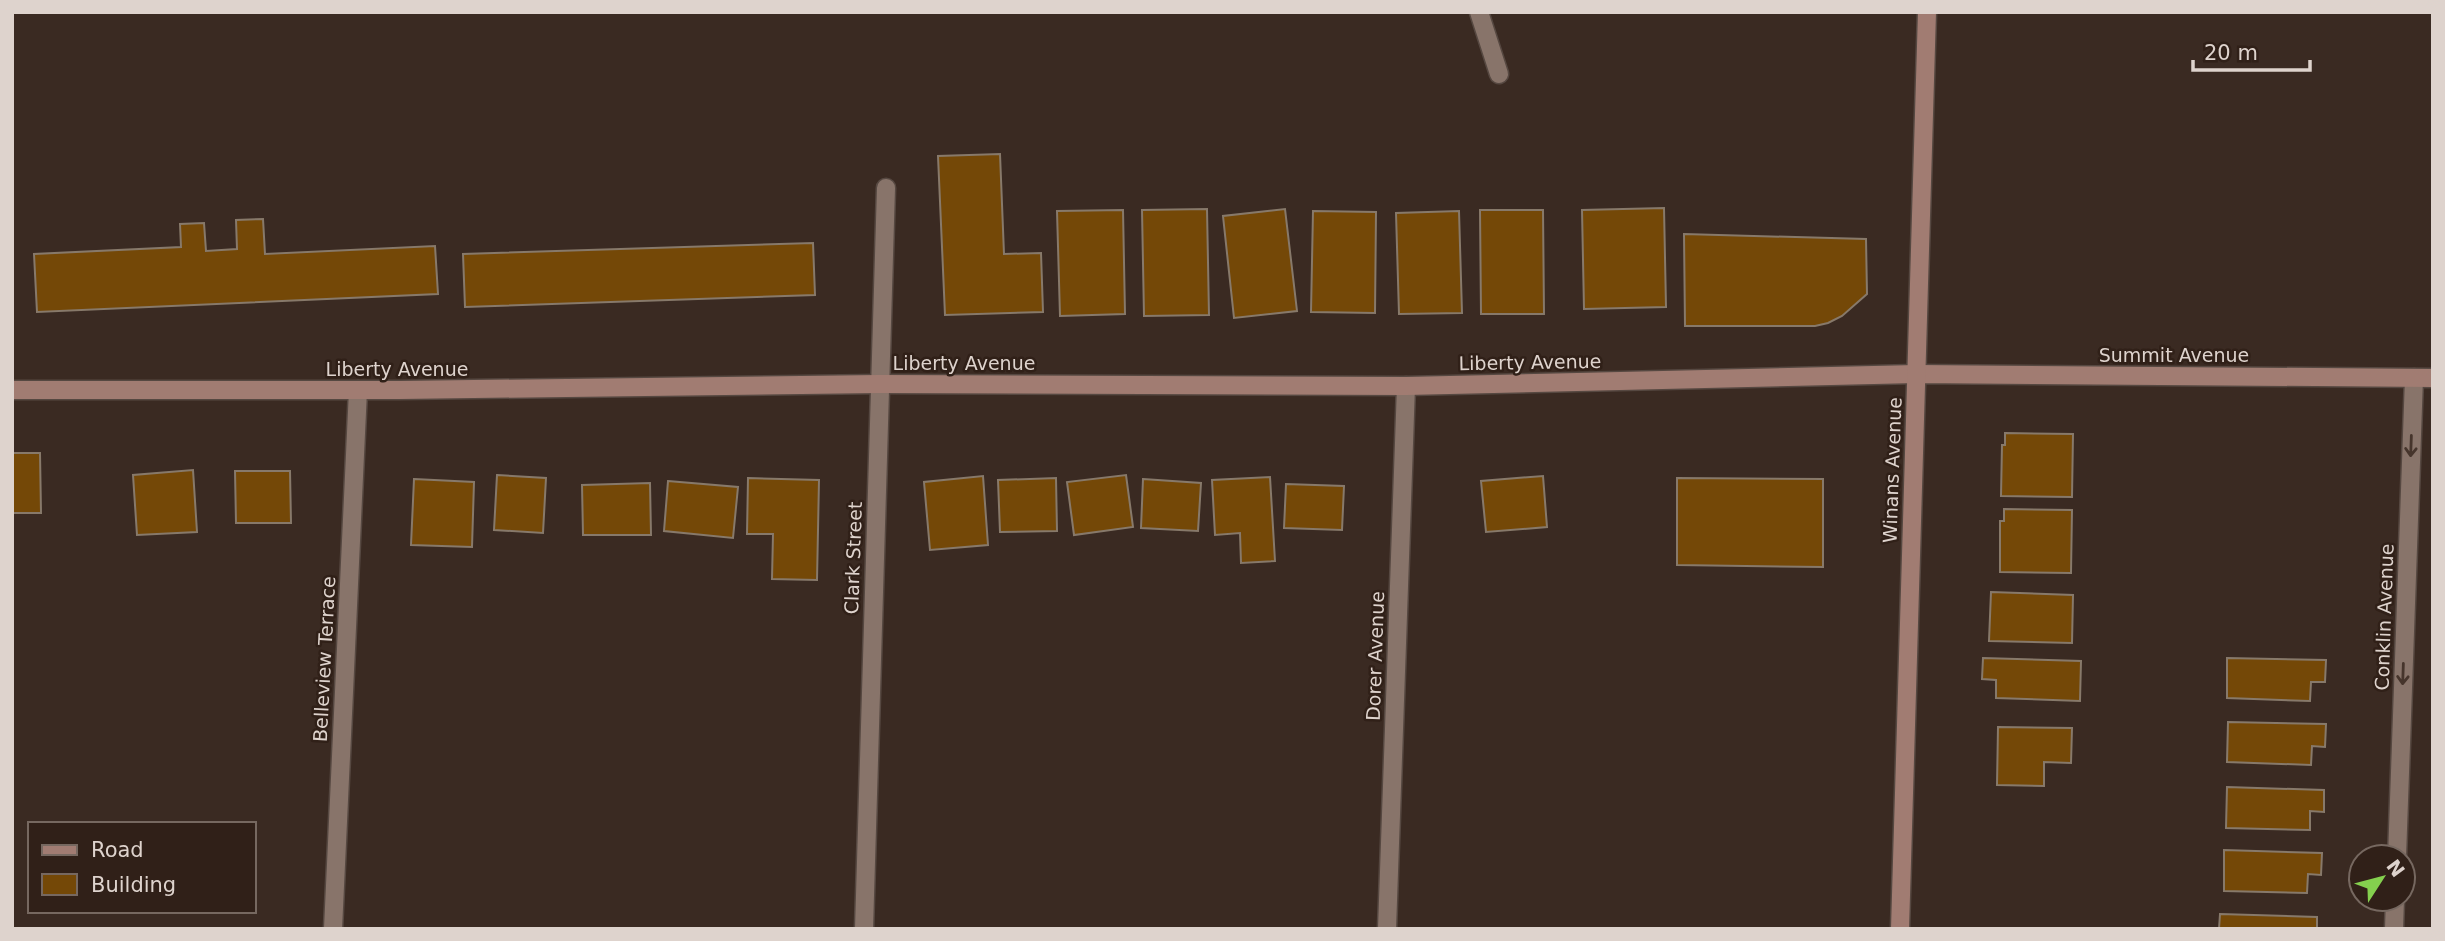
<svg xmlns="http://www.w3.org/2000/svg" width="2445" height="941" font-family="'DejaVu Sans',sans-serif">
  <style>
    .building { fill: #744807; stroke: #87796a; stroke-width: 2 }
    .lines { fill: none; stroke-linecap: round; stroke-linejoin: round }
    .street-casing { stroke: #564841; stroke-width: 21 }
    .secondary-casing { stroke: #564841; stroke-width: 21 }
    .street { stroke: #88746a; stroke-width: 18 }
    .secondary { stroke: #a17c72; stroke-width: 18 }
    .oneway { stroke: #46352c }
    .labels { text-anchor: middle; stroke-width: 5; stroke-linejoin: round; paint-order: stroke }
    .street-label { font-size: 19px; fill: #ded3cd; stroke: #302018 }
  </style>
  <rect width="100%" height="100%" fill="#3a2a22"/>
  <g class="building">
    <polygon points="1000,154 1004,254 1041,253 1043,312 945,315 938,156"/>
    <polygon points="1664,208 1666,307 1584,309 1582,210"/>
    <polygon points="1207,209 1209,315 1144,316 1142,210"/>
    <polygon points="1285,209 1297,311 1234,318 1223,216"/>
    <polygon points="1123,210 1125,314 1060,316 1057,211"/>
    <polygon points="1480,210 1543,210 1544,314 1481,314"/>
    <polygon points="1313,211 1376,212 1375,313 1311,312"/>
    <polygon points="1459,211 1462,313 1399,314 1396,213"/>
    <polygon points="263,219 265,254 435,246 438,294 37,312 34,254 181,247 180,224 204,223 206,251 237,249 236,220"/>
    <polygon points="1684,234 1866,239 1867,294 1842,316 1828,323 1815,326 1685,326"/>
    <polygon points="813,243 815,295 465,307 463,254"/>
    <polygon points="2005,433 2073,434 2072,497 2001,496 2002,445 2005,445"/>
    <polygon points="12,453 40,453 41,513 12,513"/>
    <polygon points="193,470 197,532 137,535 133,475"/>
    <polygon points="235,471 290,471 291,523 236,523"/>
    <polygon points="497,475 546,478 543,533 494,530"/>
    <polygon points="1126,475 1133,527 1074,535 1067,482"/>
    <polygon points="983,476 988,545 930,550 924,482"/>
    <polygon points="1543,476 1547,527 1486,532 1481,481"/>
    <polygon points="1270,477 1275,561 1241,563 1240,533 1215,535 1212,480"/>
    <polygon points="748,478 819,480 817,580 772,579 773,534 747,534"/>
    <polygon points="1056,478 1057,531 1000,532 998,480"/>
    <polygon points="1677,478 1823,479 1823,567 1677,565"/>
    <polygon points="414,479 474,482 472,547 411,545"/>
    <polygon points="1143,479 1201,483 1198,531 1141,528"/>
    <polygon points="668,481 738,487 733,538 664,531"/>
    <polygon points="650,483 651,535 583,535 582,485"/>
    <polygon points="1286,484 1344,486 1342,530 1284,528"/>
    <polygon points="2004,509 2072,510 2071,573 2000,572 2000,521 2004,521"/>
    <polygon points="1991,592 2073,595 2072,643 1989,641"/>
    <polygon points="1983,658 2081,661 2080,701 1996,698 1996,680 1982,679"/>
    <polygon points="2227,658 2326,660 2325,682 2311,682 2310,701 2227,698"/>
    <polygon points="2228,722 2326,724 2325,747 2312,746 2311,765 2227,762"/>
    <polygon points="1998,727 2072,728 2071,763 2044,762 2044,786 1997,785"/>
    <polygon points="2227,787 2324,790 2324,812 2310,811 2310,830 2226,828"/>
    <polygon points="2224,850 2322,853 2321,875 2308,874 2307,893 2224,891"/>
    <polygon points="2220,914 2317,917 2317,929 2219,929"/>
  </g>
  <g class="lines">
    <g class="street-casing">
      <g id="street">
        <polyline points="1479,12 1499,74"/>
        <polyline points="2397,857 2414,378"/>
        <polyline points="333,929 358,390"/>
        <polyline points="864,929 886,188"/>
        <polyline points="1387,929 1406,386"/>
        <polyline points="2394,929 2395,899"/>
      </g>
    </g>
    <g class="secondary-casing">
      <g id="secondary">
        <polyline points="12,390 400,390 879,384 1406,386 1916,374 2433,378"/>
        <polyline points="1900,929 1927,12"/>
      </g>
    </g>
    <use href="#street" class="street"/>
    <use href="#secondary" class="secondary"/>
  </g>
  <defs><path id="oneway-shaft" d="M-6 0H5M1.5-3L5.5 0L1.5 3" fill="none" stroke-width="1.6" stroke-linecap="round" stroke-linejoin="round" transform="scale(1.75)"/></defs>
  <g class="oneway">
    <use href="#oneway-shaft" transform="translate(2411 446) rotate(92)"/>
    <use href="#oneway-shaft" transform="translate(2403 674) rotate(92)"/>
  </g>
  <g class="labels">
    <g class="street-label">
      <text x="2174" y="362">Summit Avenue</text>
      <text transform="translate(1530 362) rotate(-1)" y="7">Liberty Avenue</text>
      <text x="964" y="370">Liberty Avenue</text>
      <text x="397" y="376">Liberty Avenue</text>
      <text transform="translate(1892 470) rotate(-88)" y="7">Winans Avenue</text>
      <text transform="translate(853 558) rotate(-88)" y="7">Clark Street</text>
      <text transform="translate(2384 617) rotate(-88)" y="7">Conklin Avenue</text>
      <text transform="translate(1375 656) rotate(-88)" y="7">Dorer Avenue</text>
      <text transform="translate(324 659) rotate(-87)" y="7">Belleview Terrace</text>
    </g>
  </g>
  <rect width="2445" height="941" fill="none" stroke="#ded3cd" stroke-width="28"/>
  <rect x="28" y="822" width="228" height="91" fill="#302018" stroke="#766860" stroke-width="2"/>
  <rect x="42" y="845" width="35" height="10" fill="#a17c72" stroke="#766860" stroke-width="2"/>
  <text x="91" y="857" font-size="21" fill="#ded3cd">Road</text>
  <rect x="42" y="874" width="35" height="21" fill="#744807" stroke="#766860" stroke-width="2"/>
  <text x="91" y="892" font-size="21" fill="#ded3cd">Building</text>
  <g transform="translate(2382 878) rotate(54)"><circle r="33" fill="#302018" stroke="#766860" stroke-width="2"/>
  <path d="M0-5L12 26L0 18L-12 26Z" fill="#84d04e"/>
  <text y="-10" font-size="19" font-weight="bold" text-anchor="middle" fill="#ded3cd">N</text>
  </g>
  <path d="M2193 60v10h117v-10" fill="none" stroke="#ded3cd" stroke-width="3.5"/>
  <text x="2204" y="60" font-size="21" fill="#ded3cd" stroke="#302018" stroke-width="5" paint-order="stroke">20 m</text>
</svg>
